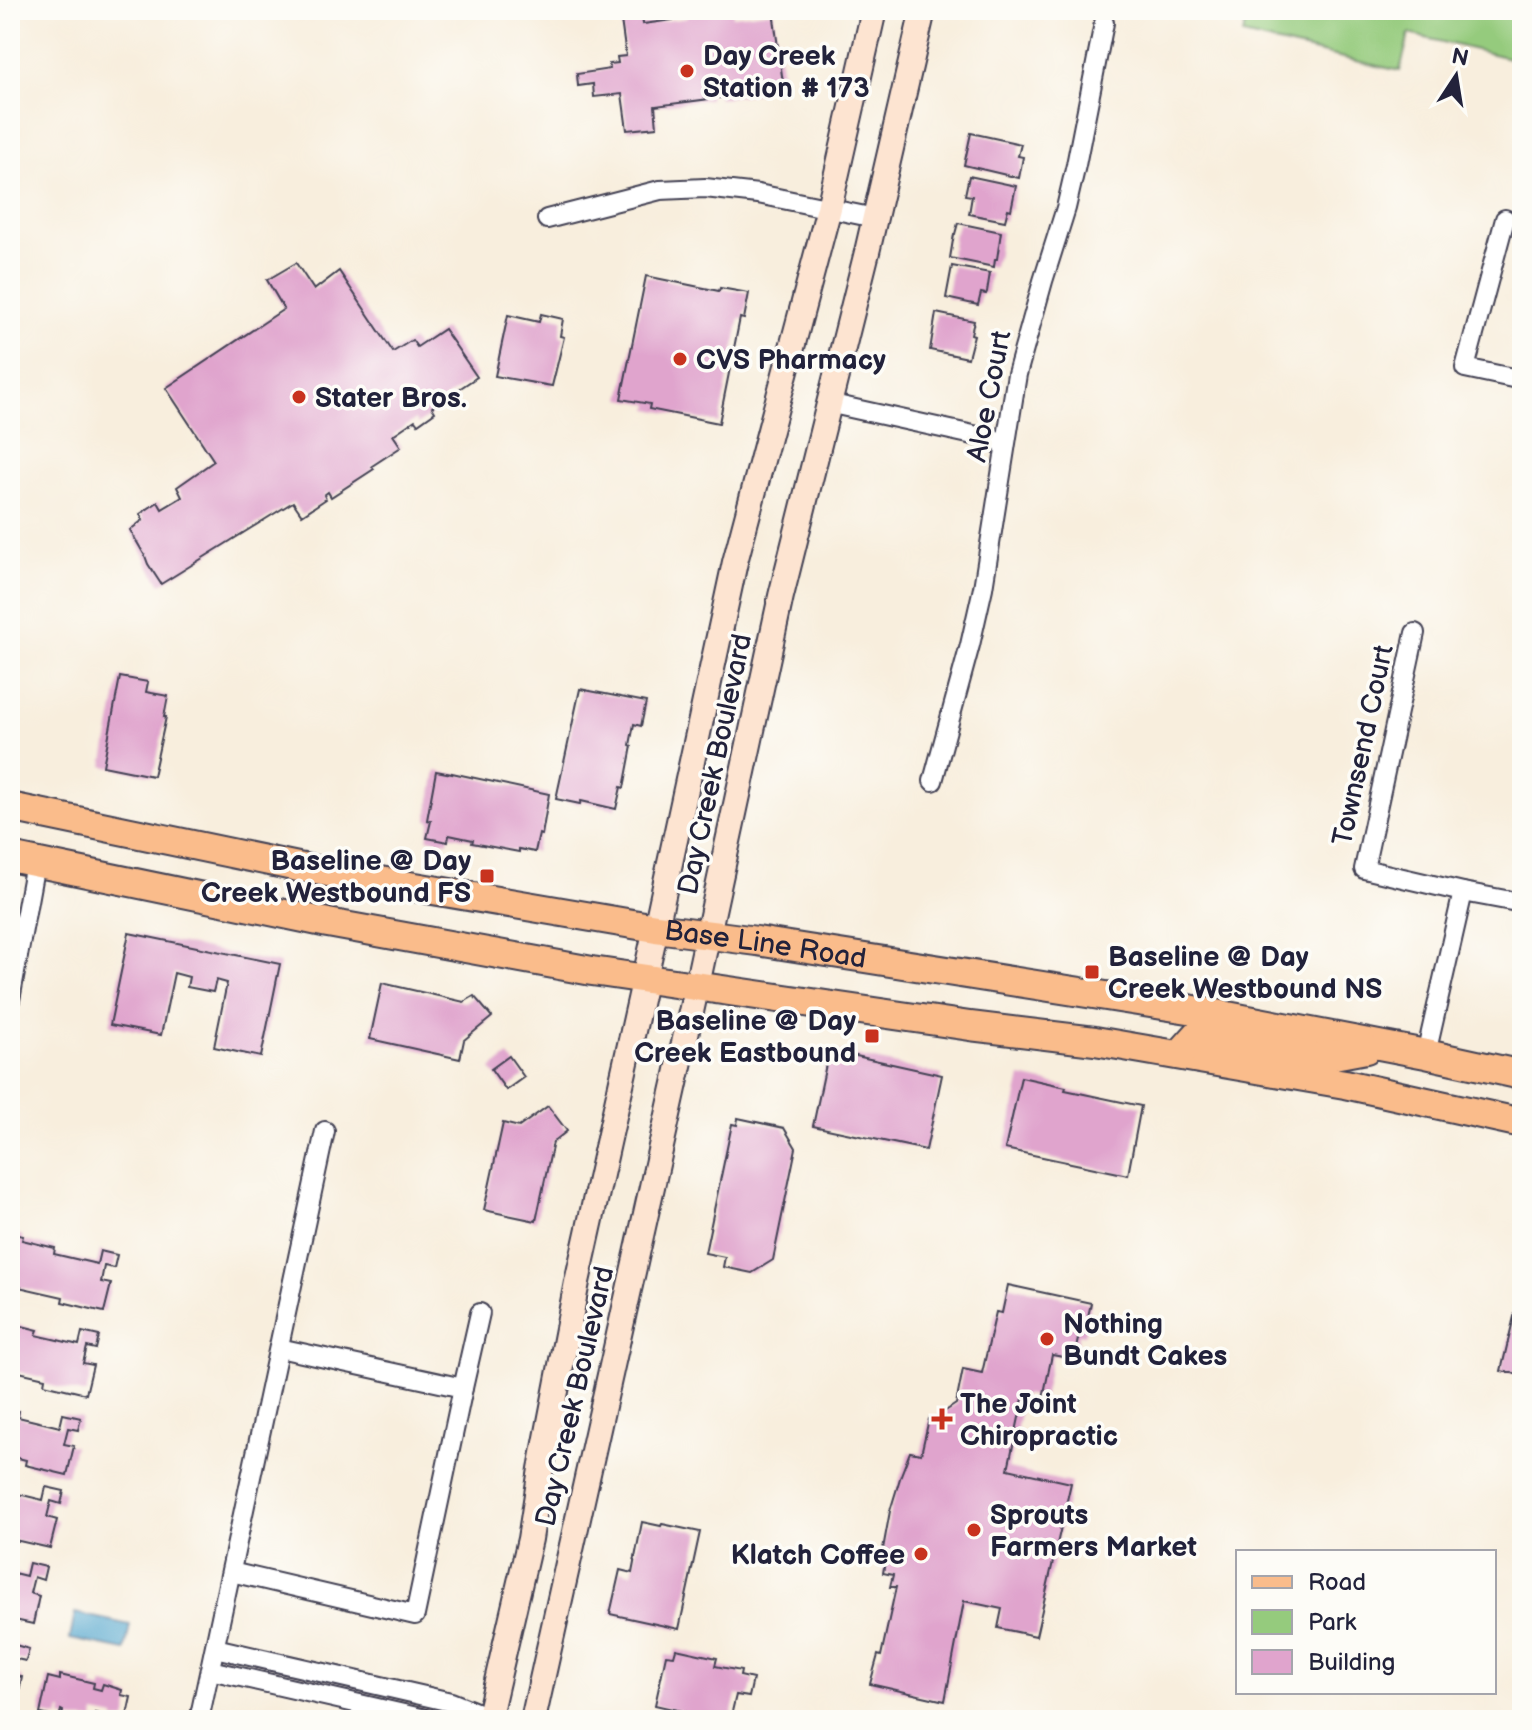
<svg xmlns="http://www.w3.org/2000/svg" width="1532" height="1730" font-family="'Balsamiq Sans',sans-serif">
  <style>
    .green { fill: #95cb7d; stroke: #5c765c; stroke-width: 2 }
    .water { fill: #53a6ce; stroke: #3a6484; stroke-width: 2 }
    .building { fill: #e0a4cd }
    .lines { fill: none; stroke-linecap: round; stroke-linejoin: round }
    .minor-casing { stroke: #424153; stroke-width: 22 }
    .secondary-casing { stroke: #424153; stroke-width: 28 }
    .primary-casing { stroke: #424153; stroke-width: 32 }
    .minor { stroke: #fff; stroke-width: 18 }
    .secondary { stroke: #fde4d1; stroke-width: 24 }
    .primary { stroke: #fabc8b; stroke-width: 28 }
    .poi-dot { fill: #c8321e; stroke: #fdfcf7; stroke-width: 3 }
    .labels { text-anchor: middle; stroke-width: 7; stroke-linejoin: round; paint-order: stroke }
    .poi-label { font-size: 28px; font-weight: bold; fill: #22223b; stroke: #fdfcf7; text-anchor: start }
    .street-label { font-size: 28px; fill: #22223b; stroke: #fdfcf7 }
  </style>
  <rect width="100%" height="100%" fill="#fdfcf7"/>
  <filter id="ink" filterUnits="userSpaceOnUse"><feTurbulence type="fractalNoise" baseFrequency=".0125" numOctaves="2"/><feDisplacementMap in="SourceGraphic" scale="16" xChannelSelector="R" yChannelSelector="G"/><feConvolveMatrix kernelMatrix="1 2 1 2 8 2 1 2 1" color-interpolation-filters="sRGB"/></filter>
  <filter id="wash" filterUnits="userSpaceOnUse"><feTurbulence type="fractalNoise" baseFrequency=".006" numOctaves="4" result="noise"/><feDisplacementMap in="SourceGraphic" scale="32" xChannelSelector="R" yChannelSelector="G"/><feGaussianBlur stdDeviation="1.8" result="paint"/><feColorMatrix in="noise" values="0 0 0 0 0 0 0 0 0 0 0 0 0 0 0 0 0 1.4 0 .05"/><feComposite in="paint" operator="in"/></filter>
  <g filter="url(#wash)">
    <rect width="100%" height="100%" fill="#f8eedd"/>
    <polygon class="green" points="1248,10 1522,10 1522,61 1409,34 1400,71 1243,35"/>
    <polygon class="water" points="75,1613 130,1625 125,1650 70,1639"/>
    <g id="blocks">
      <g class="building">
        <polygon points="686,10 732,10 733,16 773,11 783,83 760,86 761,93 719,98 718,92 709,93 709,99 655,106 657,127 627,130 622,94 594,97 593,84 578,86 577,74 610,69 609,64 618,63 617,57 626,56 621,20 642,17 643,24 687,18"/>
        <polygon points="971,133 1021,144 1018,156 1023,157 1019,178 964,165"/>
        <polygon points="969,176 1016,186 1011,210 1008,209 1005,221 969,214 972,196 965,195"/>
        <polygon points="958,223 1001,232 997,259 995,259 994,267 950,258 954,234 955,234"/>
        <polygon points="296,263 314,290 339,271 393,352 412,340 417,347 444,329 477,377 432,407 435,412 418,424 415,420 393,435 401,447 372,466 374,469 331,497 328,492 324,495 326,499 302,515 293,502 161,584 148,564 145,556 130,530 143,520 140,514 158,502 162,509 182,497 177,487 214,461 166,388 284,309 267,280"/>
        <polygon points="952,266 990,273 987,292 986,294 981,293 978,305 946,298"/>
        <polygon points="646,276 719,291 720,288 749,293 744,319 740,318 719,423 649,409 650,404 621,399"/>
        <polygon points="936,313 974,321 971,334 974,335 968,358 930,350"/>
        <polygon points="541,314 563,319 560,336 564,337 552,386 495,376 508,315 539,322"/>
        <polygon points="120,677 148,682 146,692 168,696 164,717 166,717 153,776 103,766"/>
        <polygon points="580,689 646,702 641,726 634,724 630,745 632,746 624,788 621,787 616,809 581,801 580,804 556,799"/>
        <polygon points="436,771 452,774 452,773 549,794 542,835 539,834 535,852 519,849 519,852 472,843 473,840 449,835 448,842 427,838 431,821 427,820"/>
        <polygon points="129,933 280,964 261,1057 214,1047 227,983 216,980 213,992 187,987 189,977 174,973 161,1035 110,1025"/>
        <polygon points="382,983 464,1002 474,996 492,1017 464,1040 460,1059 370,1039"/>
        <polygon points="829,1050 942,1075 926,1150 813,1126"/>
        <polygon points="509,1056 524,1077 506,1090 491,1069"/>
        <polygon points="1021,1077 1066,1087 1065,1090 1141,1106 1128,1175 1005,1149"/>
        <polygon points="548,1106 567,1131 553,1142 536,1221 484,1210 503,1123 519,1127"/>
        <polygon points="738,1118 784,1128 796,1148 773,1260 752,1273 723,1267 725,1257 705,1253 732,1124 737,1125"/>
        <polygon points="10,1233 23,1236 22,1240 55,1248 54,1254 97,1264 100,1251 117,1255 114,1268 104,1266 101,1282 111,1284 104,1312 62,1302 63,1297 10,1285"/>
        <polygon points="1008,1285 1091,1303 1084,1335 1079,1334 1074,1359 1052,1355 1043,1398 1024,1394 1008,1469 1071,1483 1036,1636 998,1628 1002,1609 964,1601 945,1701 870,1684 878,1655 881,1656 896,1587 890,1587 893,1575 883,1573 887,1551 883,1549 890,1511 901,1475 910,1452 921,1454 929,1419 932,1420 956,1404 963,1369 982,1373 996,1312 1002,1313"/>
        <polygon points="1521,1287 1522,1287 1522,1375 1501,1371"/>
        <polygon points="10,1323 38,1330 36,1335 79,1345 82,1332 99,1336 96,1349 87,1347 83,1363 93,1365 86,1394 44,1384 45,1378 10,1370"/>
        <polygon points="10,1409 19,1411 18,1417 60,1427 63,1414 81,1418 78,1430 68,1428 64,1444 74,1446 67,1475 25,1465 26,1460 10,1456"/>
        <polygon points="46,1487 64,1491 61,1504 51,1501 47,1517 57,1520 50,1548 10,1539 10,1492 43,1500"/>
        <polygon points="642,1522 661,1526 662,1524 700,1532 679,1629 610,1614 620,1570 632,1573"/>
        <polygon points="29,1563 46,1567 43,1580 34,1577 30,1593 39,1596 33,1624 10,1619 10,1572 26,1576"/>
        <polygon points="12,1644 29,1649 26,1661 16,1659 12,1675 22,1677 16,1706 10,1704"/>
        <polygon points="676,1649 717,1658 715,1666 741,1671 740,1676 753,1679 749,1697 736,1695 730,1720 721,1720 655,1705 666,1655 674,1656"/>
        <polygon points="60,1675 94,1683 93,1688 101,1690 103,1684 122,1690 121,1695 131,1697 126,1720 115,1720 115,1717 95,1713 94,1720 75,1720 62,1717 63,1711 61,1710 59,1718 40,1714 48,1677 60,1680"/>
      </g>
    </g>
  </g>
  <g filter="url(#ink)">
    <use href="#blocks" fill-opacity="0" stroke="#424153" stroke-width="2"/>
    <g class="lines">
      <g class="minor-casing">
        <g id="minor">
          <polyline points="547,219 660,190 705,188 758,194 875,218"/>
          <polyline points="1505,219 1465,368 1522,380"/>
          <polyline points="828,403 1005,442"/>
          <polyline points="1415,633 1364,869 1463,892 1522,903"/>
          <polyline points="933,781 970,645 983,588 1017,374 1043,281 1066,208 1076,165 1104,23"/>
          <polyline points="10,1000 35,863"/>
          <polyline points="1426,1054 1463,892"/>
          <polyline points="463,1388 480,1313"/>
          <polyline points="231,1572 415,1615 463,1388 279,1348"/>
          <polyline points="215,1648 451,1702 496,1720"/>
          <polyline points="210,1670 430,1720"/>
          <polyline points="199,1720 325,1131"/>
        </g>
      </g>
      <g class="secondary-casing">
        <g id="secondary">
          <polyline points="488,1720 530,1539 541,1469 577,1282 656,928 735,562 829,208 874,10"/>
          <polyline points="533,1720 697,985 781,596 867,252 923,10"/>
        </g>
      </g>
      <g class="primary-casing">
        <g id="primary">
          <path id="s1" d="M10 807 298 867 656 928 757 941 1201 1011 1426 1054 1522 1075"/>
          <polyline points="10,857 328,923 592,971 970,1026 1095,1041 1345,1084 1522,1123"/>
          <polyline points="1179,1055 1198,1034 1318,1058 1366,1049"/>
        </g>
      </g>
      <use href="#minor" class="minor"/>
      <use href="#secondary" class="secondary"/>
      <use href="#primary" class="primary"/>
    </g>
  </g>
  <g class="poi-dot">
    <circle cx="687" cy="71" r="8"/>
    <circle cx="680" cy="359" r="8"/>
    <circle cx="299" cy="397" r="8"/>
    <rect x="479" y="868" width="16" height="16" rx="4"/>
    <rect x="1084" y="964" width="16" height="16" rx="4"/>
    <rect x="864" y="1028" width="16" height="16" rx="4"/>
    <circle cx="1047" cy="1339" r="8"/>
    <path d="M938 1407h8v8h8v8h-8v8h-8v-8h-8v-8h8z"/>
    <circle cx="974" cy="1530" r="8"/>
    <circle cx="921" cy="1554" r="8"/>
  </g>
  <g class="labels">
    <g class="poi-label">
      <text x="703" y="65">Day Creek<tspan x="703" dy="32">Station # 173</tspan></text>
      <text x="696" y="369">CVS Pharmacy</text>
      <text x="315" y="407">Stater Bros.</text>
      <text x="471" y="870" text-anchor="end">Baseline @ Day<tspan x="471" dy="32">Creek Westbound FS</tspan></text>
      <text x="1108" y="966">Baseline @ Day<tspan x="1108" dy="32">Creek Westbound NS</tspan></text>
      <text x="856" y="1030" text-anchor="end">Baseline @ Day<tspan x="856" dy="32">Creek Eastbound</tspan></text>
      <text x="1063" y="1333">Nothing<tspan x="1063" dy="32">Bundt Cakes</tspan></text>
      <text x="960" y="1413">The Joint<tspan x="960" dy="32">Chiropractic</tspan></text>
      <text x="990" y="1524">Sprouts<tspan x="990" dy="32">Farmers Market</tspan></text>
      <text x="905" y="1564" text-anchor="end">Klatch Coffee</text>
    </g>
    <g class="street-label">
      <text transform="translate(988 396) rotate(-79)" y="10">Aloe Court</text>
      <text transform="translate(1362 745) rotate(-78)" y="10">Townsend Court</text>
      <text transform="translate(714 764) rotate(-78)" y="10">Day Creek Boulevard</text>
      <text dy="10" stroke="none"><textPath href="#s1" startOffset="768">Base Line Road</textPath></text>
      <text transform="translate(574 1396) rotate(-77)" y="10">Day Creek Boulevard</text>
    </g>
  </g>
  <rect width="1532" height="1730" fill="none" stroke="#fdfcf7" stroke-width="40"/>
  <rect x="1236" y="1550" width="260" height="144" fill="#fdfcf7" stroke="#a5a5ac" stroke-width="2"/>
  <rect x="1252" y="1576" width="40" height="12" fill="#fabc8b" stroke="#a5a5ac" stroke-width="2"/>
  <text x="1308" y="1590" font-size="24" fill="#22223b">Road</text>
  <rect x="1252" y="1610" width="40" height="24" fill="#95cb7d" stroke="#a5a5ac" stroke-width="2"/>
  <text x="1308" y="1630" font-size="24" fill="#22223b">Park</text>
  <rect x="1252" y="1650" width="40" height="24" fill="#e0a4cd" stroke="#a5a5ac" stroke-width="2"/>
  <text x="1308" y="1670" font-size="24" fill="#22223b">Building</text>
  <g transform="translate(1456 76) rotate(12)" stroke="#fdfcf7" stroke-width="6" paint-order="stroke">
  <path d="M0-6L14 30L0 20L-14 30Z" fill="#22223b"/>
  <text y="-12" font-size="22" font-weight="bold" text-anchor="middle" fill="#22223b">N</text>
  </g>
</svg>
